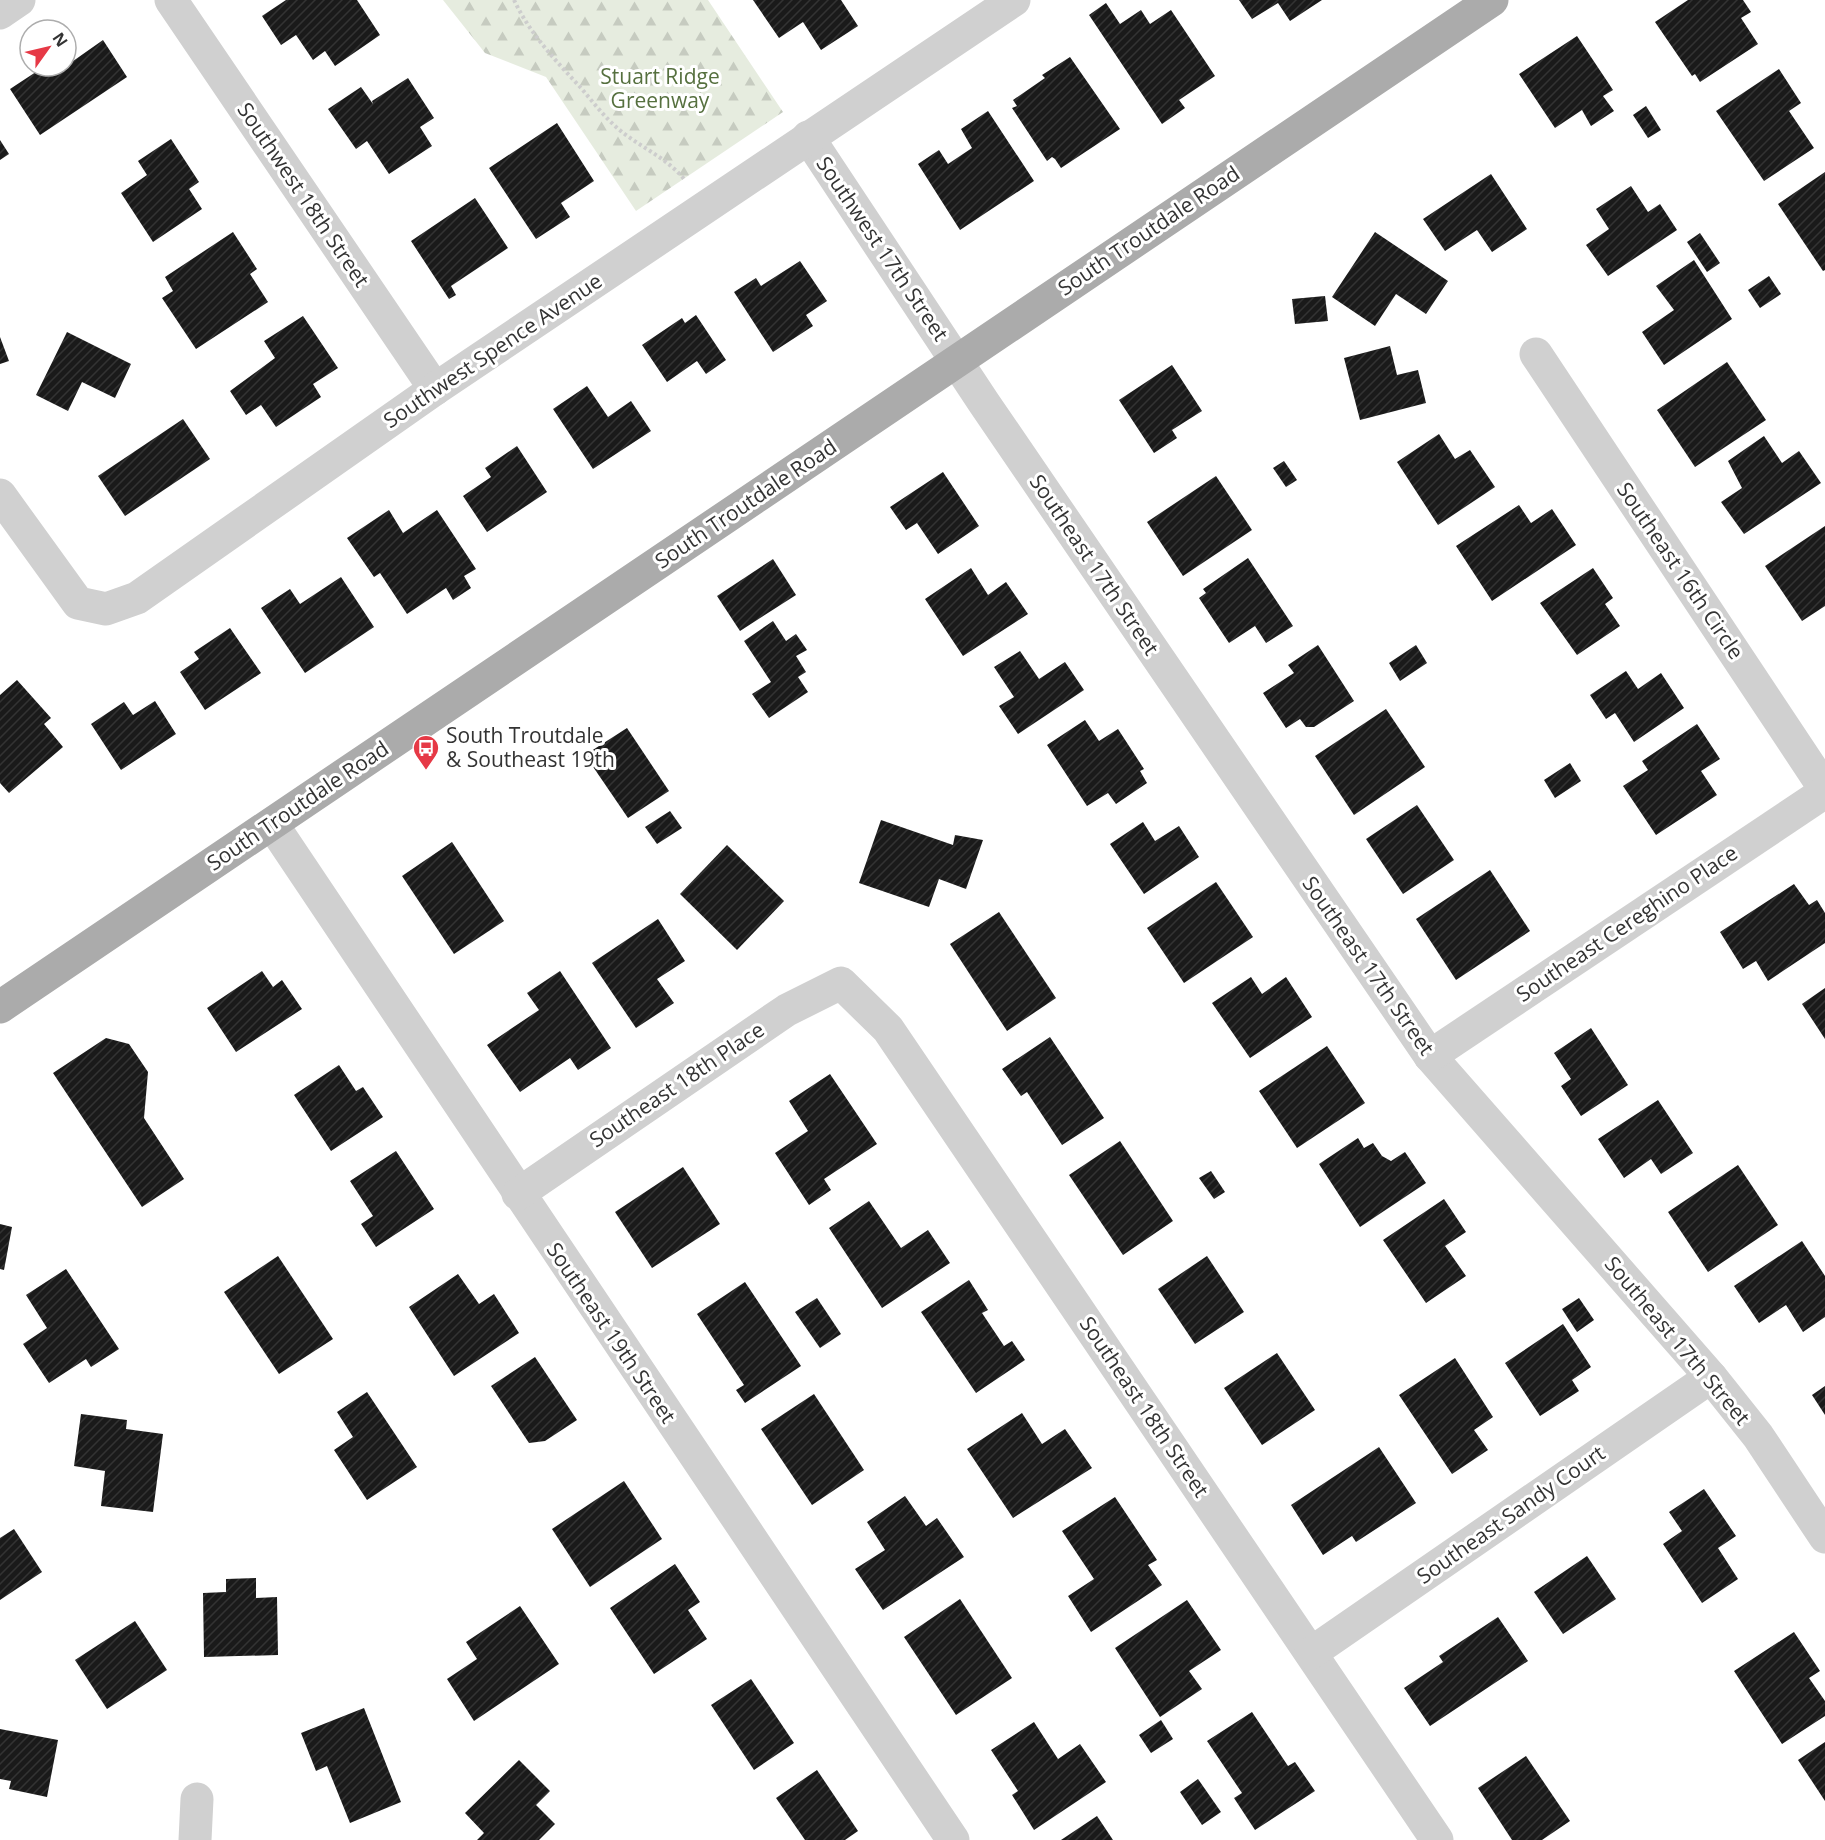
<svg xmlns="http://www.w3.org/2000/svg" width="1825" height="1840" font-family="'Open Sans',sans-serif">
  <style>
    .forest { fill: url(#forest-firs) }
    .building { fill: url(#building-hatch) }
    .lines { fill: none; stroke-linecap: round; stroke-linejoin: round }
    .path { stroke: #cdcdcd; stroke-width: 4; stroke-dasharray: 3 3; stroke-linecap: butt }
    .minor { stroke: #d0d0d0; stroke-width: 33 }
    .major { stroke: #ababab; stroke-width: 33 }
    .labels { text-anchor: middle; stroke-width: 6; stroke-linejoin: round; paint-order: stroke }
    .park-label { font-size: 21px; fill: #56703f; stroke: #fff }
    .street-label { font-size: 21px; fill: #333; stroke: #fff }
    .poi-label { font-size: 21px; fill: #333; stroke: #fff; text-anchor: start }
  </style>
  <defs>
    <pattern id="forest-firs" width="22" height="20" patternUnits="userSpaceOnUse" patternTransform="scale(1.5)"><rect width="22" height="20" fill="#e6ecdf"/><path d="M5 1l3.5 6h-7zM16 11l3.5 6h-7z" fill="#c6cbc0"/></pattern>
    <pattern id="building-hatch" width="6" height="6" patternUnits="userSpaceOnUse" patternTransform="scale(1.5)"><rect width="6" height="6" fill="#1a1a1a"/><path d="M-1 1l2-2M0 6l6-6M5 7l2-2" fill="none" stroke="#333"/></pattern>
  </defs>
  <rect width="100%" height="100%" fill="#fff"/>
  <polygon class="forest" points="443,0 708,0 783,112 636,211 546,77 485,53"/>
  <g class="building">
    <polygon points="286,0 357,0 380,35 335,66 325,51 313,60 296,35 281,45 262,16"/>
    <polygon points="753,0 841,0 858,26 821,50 803,22 779,38"/>
    <polygon points="1239,0 1322,0 1290,21 1278,3 1252,19"/>
    <polygon points="1688,0 1743,0 1751,12 1741,18 1758,44 1700,82 1695,74 1692,76 1655,22"/>
    <polygon points="1106,3 1120,24 1141,10 1150,24 1171,10 1215,76 1179,100 1185,108 1162,124 1089,15"/>
    <polygon points="1577,36 1613,90 1603,96 1614,111 1591,126 1582,110 1555,128 1519,74"/>
    <polygon points="103,40 127,77 40,135 10,89 45,66 66,66"/>
    <polygon points="1070,57 1120,129 1061,168 1055,159 1052,157 1047,161 1012,108 1017,106 1013,100 1045,78 1042,75"/>
    <polygon points="1779,69 1801,103 1789,111 1814,148 1764,181 1716,111"/>
    <polygon points="408,78 434,118 420,127 432,146 389,174 367,141 356,149 328,109 361,87 373,104 372,101"/>
    <polygon points="1646,106 1661,130 1648,138 1633,115"/>
    <polygon points="988,111 1034,181 960,230 918,164 939,150 948,164 972,148 961,129"/>
    <polygon points="557,123 594,181 561,203 570,217 536,239 489,168"/>
    <polygon points="171,139 199,182 189,189 202,209 153,242 121,193 147,175 138,161"/>
    <polygon points="0,140 9,154 0,160"/>
    <polygon points="1825,172 1825,270 1823,271 1778,204"/>
    <polygon points="1491,174 1527,229 1492,252 1477,230 1445,251 1423,219"/>
    <polygon points="1631,186 1648,212 1660,204 1677,230 1608,276 1586,245 1609,229 1596,209"/>
    <polygon points="475,198 508,248 451,286 456,295 449,299 411,241"/>
    <polygon points="233,232 257,269 250,274 268,302 196,349 162,298 173,291 165,277"/>
    <polygon points="1375,232 1448,281 1426,314 1396,294 1375,326 1332,297"/>
    <polygon points="1700,233 1720,263 1707,272 1687,242"/>
    <polygon points="1694,260 1732,319 1664,365 1642,332 1674,310 1656,286"/>
    <polygon points="800,261 827,301 806,315 813,326 773,352 734,292 756,278 761,286"/>
    <polygon points="1769,276 1781,294 1760,308 1748,290"/>
    <polygon points="1325,296 1328,321 1295,324 1292,299"/>
    <polygon points="696,315 726,360 706,374 697,361 667,382 642,345 682,318 685,323"/>
    <polygon points="303,316 338,368 313,384 321,397 276,427 261,405 246,415 230,391 275,358 264,341"/>
    <polygon points="67,332 131,364 115,398 82,382 68,411 36,395"/>
    <polygon points="0,337 9,361 0,364"/>
    <polygon points="1390,346 1397,375 1418,370 1426,403 1360,420 1344,358"/>
    <polygon points="1727,362 1766,420 1695,467 1657,410"/>
    <polygon points="1172,365 1202,411 1172,430 1177,438 1154,453 1119,400"/>
    <polygon points="587,386 608,417 631,401 651,431 593,469 553,409"/>
    <polygon points="183,419 210,459 125,516 98,476"/>
    <polygon points="1439,434 1455,459 1470,450 1495,487 1438,525 1397,462"/>
    <polygon points="1764,436 1782,463 1799,451 1821,483 1744,534 1721,502 1742,488 1728,461"/>
    <polygon points="517,446 547,492 487,532 463,496 491,477 485,468"/>
    <polygon points="1284,461 1297,480 1286,487 1273,468"/>
    <polygon points="943,472 979,526 938,554 917,523 906,530 890,507"/>
    <polygon points="1216,476 1252,530 1183,576 1147,522"/>
    <polygon points="1519,505 1531,523 1552,509 1576,545 1492,601 1456,546"/>
    <polygon points="389,510 403,533 437,510 476,569 464,576 471,588 453,600 446,588 407,614 380,573 374,577 347,538"/>
    <polygon points="1825,526 1825,606 1802,621 1765,566"/>
    <polygon points="1248,558 1293,626 1266,643 1255,626 1229,643 1199,598 1206,593 1203,589"/>
    <polygon points="773,559 796,595 740,631 717,596"/>
    <polygon points="971,568 988,595 1006,582 1028,614 963,656 925,599"/>
    <polygon points="1593,568 1613,598 1605,604 1620,626 1577,655 1540,603"/>
    <polygon points="341,577 374,627 305,673 261,608 290,589 300,604"/>
    <polygon points="773,621 786,641 796,634 807,650 796,656 806,672 798,677 808,692 769,718 752,694 771,682 744,641"/>
    <polygon points="230,628 261,673 205,710 180,672 199,659 194,652"/>
    <polygon points="1318,645 1354,701 1314,727 1306,727 1300,719 1286,728 1263,693 1294,673 1288,665"/>
    <polygon points="1416,645 1427,663 1400,681 1389,663"/>
    <polygon points="1020,651 1039,679 1065,662 1084,690 1018,734 999,706 1014,697 994,667"/>
    <polygon points="1626,671 1638,689 1661,673 1684,708 1634,742 1615,713 1606,719 1590,695"/>
    <polygon points="17,680 51,718 44,724 63,747 9,793 0,783 0,695"/>
    <polygon points="155,701 176,734 121,770 91,724 124,702 133,715"/>
    <polygon points="1386,709 1425,767 1354,815 1315,756"/>
    <polygon points="1085,720 1099,741 1118,729 1144,769 1140,771 1147,783 1116,804 1108,793 1087,806 1047,745"/>
    <polygon points="1697,724 1720,759 1701,771 1717,795 1656,835 1623,786 1648,770 1642,761"/>
    <polygon points="627,728 669,791 628,818 585,755"/>
    <polygon points="1570,763 1581,781 1555,798 1544,780"/>
    <polygon points="1417,805 1454,860 1403,894 1366,839"/>
    <polygon points="670,811 682,828 657,844 645,827"/>
    <polygon points="881,820 953,845 955,835 983,840 966,889 939,879 929,907 859,883"/>
    <polygon points="1143,822 1155,841 1179,826 1199,857 1144,894 1110,844"/>
    <polygon points="452,842 504,921 454,954 402,876"/>
    <polygon points="727,845 784,901 737,950 680,894"/>
    <polygon points="1490,870 1530,931 1456,980 1416,919"/>
    <polygon points="1216,882 1253,937 1184,983 1147,928"/>
    <polygon points="1794,884 1809,905 1817,900 1825,913 1825,943 1768,981 1756,961 1743,969 1720,932"/>
    <polygon points="999,912 1056,998 1007,1031 950,944"/>
    <polygon points="658,919 685,961 657,979 674,1003 636,1028 592,963"/>
    <polygon points="262,971 273,987 282,980 302,1009 236,1052 207,1008"/>
    <polygon points="560,971 611,1048 578,1070 570,1058 520,1092 487,1045 539,1010 527,993"/>
    <polygon points="1251,977 1262,994 1286,977 1312,1017 1250,1058 1212,1003"/>
    <polygon points="1825,988 1825,1039 1802,1004"/>
    <polygon points="1591,1028 1628,1085 1581,1116 1561,1086 1571,1079 1554,1053"/>
    <polygon points="1050,1037 1104,1118 1062,1145 1027,1092 1021,1096 1002,1069"/>
    <polygon points="106,1038 129,1044 148,1072 144,1118 184,1179 142,1207 53,1073"/>
    <polygon points="1327,1046 1365,1103 1297,1148 1259,1091"/>
    <polygon points="339,1065 356,1091 363,1087 383,1117 331,1151 294,1095"/>
    <polygon points="830,1074 877,1144 824,1179 831,1190 809,1205 775,1153 808,1131 789,1101"/>
    <polygon points="1658,1100 1693,1153 1661,1174 1651,1159 1624,1178 1598,1139"/>
    <polygon points="1358,1138 1364,1148 1373,1143 1382,1156 1391,1161 1405,1152 1426,1183 1360,1227 1319,1164"/>
    <polygon points="1120,1141 1173,1221 1123,1255 1069,1175"/>
    <polygon points="396,1151 434,1209 376,1247 361,1224 373,1216 350,1181"/>
    <polygon points="1738,1165 1778,1225 1708,1272 1668,1212"/>
    <polygon points="683,1167 720,1224 652,1268 615,1212"/>
    <polygon points="1211,1171 1225,1192 1214,1199 1199,1178"/>
    <polygon points="1444,1199 1466,1232 1445,1246 1466,1276 1426,1303 1383,1240"/>
    <polygon points="869,1201 901,1248 928,1230 950,1263 882,1308 829,1228"/>
    <polygon points="0,1224 12,1227 4,1270 0,1269"/>
    <polygon points="1802,1241 1825,1276 1825,1317 1803,1332 1786,1305 1759,1323 1734,1286"/>
    <polygon points="278,1256 333,1339 279,1374 224,1292"/>
    <polygon points="1207,1256 1244,1312 1195,1344 1158,1289"/>
    <polygon points="66,1269 119,1349 91,1367 86,1359 49,1383 23,1344 47,1328 26,1295"/>
    <polygon points="458,1274 479,1304 494,1294 519,1333 454,1376 409,1307"/>
    <polygon points="969,1280 988,1310 982,1313 1004,1346 1012,1341 1025,1360 976,1393 921,1312"/>
    <polygon points="745,1282 801,1366 745,1403 736,1390 744,1385 697,1314"/>
    <polygon points="817,1298 841,1334 820,1348 795,1312"/>
    <polygon points="1579,1298 1594,1320 1577,1332 1562,1309"/>
    <polygon points="1563,1324 1591,1367 1572,1380 1579,1391 1540,1416 1505,1363"/>
    <polygon points="1277,1353 1315,1410 1262,1445 1224,1388"/>
    <polygon points="535,1357 577,1420 545,1441 529,1443 491,1386"/>
    <polygon points="1455,1358 1493,1417 1474,1430 1488,1450 1452,1474 1399,1395"/>
    <polygon points="1825,1386 1825,1415 1812,1395"/>
    <polygon points="367,1392 417,1467 367,1500 334,1450 353,1437 337,1412"/>
    <polygon points="814,1394 864,1470 812,1505 761,1429"/>
    <polygon points="1022,1413 1042,1444 1065,1429 1092,1468 1013,1518 967,1449"/>
    <polygon points="81,1414 127,1420 126,1429 163,1434 153,1512 101,1506 105,1471 74,1466"/>
    <polygon points="1379,1447 1416,1503 1356,1542 1352,1536 1323,1555 1291,1505"/>
    <polygon points="624,1481 662,1539 590,1587 552,1529"/>
    <polygon points="1704,1489 1736,1536 1718,1548 1738,1579 1702,1603 1663,1544 1682,1531 1669,1512"/>
    <polygon points="905,1496 926,1526 937,1518 964,1557 883,1610 855,1569 885,1550 867,1522"/>
    <polygon points="1115,1497 1157,1560 1148,1565 1162,1585 1091,1632 1068,1596 1094,1579 1062,1531"/>
    <polygon points="14,1529 42,1572 0,1600 0,1538"/>
    <polygon points="1587,1556 1616,1599 1563,1634 1534,1592"/>
    <polygon points="675,1564 700,1602 688,1610 707,1639 654,1674 610,1608"/>
    <polygon points="256,1578 256,1598 277,1597 278,1655 204,1657 203,1593 226,1592 226,1579"/>
    <polygon points="960,1599 1012,1678 956,1715 904,1637"/>
    <polygon points="1187,1600 1221,1650 1189,1671 1202,1689 1160,1717 1115,1648"/>
    <polygon points="520,1606 559,1664 474,1721 447,1679 477,1659 466,1642"/>
    <polygon points="1498,1617 1528,1661 1430,1726 1404,1688 1443,1662 1439,1656"/>
    <polygon points="135,1621 167,1670 107,1709 75,1660"/>
    <polygon points="1794,1632 1820,1671 1809,1678 1825,1701 1825,1716 1782,1744 1734,1671"/>
    <polygon points="751,1679 794,1743 754,1770 711,1705"/>
    <polygon points="364,1708 401,1802 350,1823 327,1766 316,1771 301,1733"/>
    <polygon points="1252,1712 1288,1766 1295,1762 1315,1791 1255,1830 1234,1798 1242,1793 1207,1741"/>
    <polygon points="1161,1720 1173,1739 1151,1753 1139,1735"/>
    <polygon points="1034,1722 1058,1759 1080,1744 1106,1782 1034,1830 1012,1795 1018,1791 991,1750"/>
    <polygon points="0,1729 58,1740 47,1797 9,1789 11,1781 0,1779"/>
    <polygon points="1825,1742 1825,1801 1798,1760"/>
    <polygon points="1526,1756 1570,1821 1542,1840 1512,1840 1478,1788"/>
    <polygon points="519,1760 550,1791 536,1805 555,1824 539,1840 477,1840 484,1833 465,1813"/>
    <polygon points="817,1770 858,1831 845,1840 805,1840 776,1798"/>
    <polygon points="1198,1779 1221,1812 1202,1825 1180,1792"/>
    <polygon points="1097,1816 1113,1840 1061,1840"/>
  </g>
  <g class="lines">
    <path class="path" d="M514 0C530 34 556 61 581 88 592 101 603 115 615 126 637 146 665 156 684 179"/>
    <g class="minor">
      <polyline points="171,0 435,389"/>
      <polyline points="0,13 19,0"/>
      <polyline points="808,137 984,403 1430,1056 1711,1377 1758,1436 1825,1537"/>
      <polyline points="1536,354 1825,789"/>
      <polyline points="0,495 78,603 106,609 137,598 435,389 1014,0"/>
      <polyline points="272,824 953,1840"/>
      <polyline points="1430,1056 1825,792"/>
      <polyline points="518,1194 787,1010 841,983 888,1029 1437,1840"/>
      <polyline points="1311,1653 1711,1377"/>
      <polyline points="195,1840 197,1799"/>
    </g>
    <polyline class="major" points="0,1007 1492,0"/>
  </g>
  <defs>
    <g id="bus-pin" transform="scale(1.35)"><path d="M0 17L-7.5 6A9.5 9.5 0 1 1 7.5 6Z" fill="#e63946" stroke="#fff"/><path d="M-5-6H5V4H4V6H2V4H-2V6H-4V4H-5ZM-3.5-4V0h7V-4ZM-3.5 1.2v1.5H-2V1.2ZM2 1.2v1.5H3.5V1.2Z" fill="#fff"/></g>
  </defs>
  <g fill-rule="evenodd">
    <use href="#bus-pin" x="426" y="748"/>
  </g>
  <g class="labels">
    <g class="park-label">
      <text x="660" y="84">Stuart Ridge<tspan x="660" dy="24">Greenway</tspan></text>
    </g>
    <g class="street-label">
      <text transform="translate(303 195) rotate(56)" y="7">Southwest 18th Street</text>
      <text transform="translate(1149 231) rotate(-34)" y="7">South Troutdale Road</text>
      <text transform="translate(882 249) rotate(56)" y="7">Southwest 17th Street</text>
      <text transform="translate(493 351) rotate(-34)" y="7">Southwest Spence Avenue</text>
      <text transform="translate(746 504) rotate(-34)" y="7">South Troutdale Road</text>
      <text transform="translate(1094 565) rotate(56)" y="7">Southeast 17th Street</text>
      <text transform="translate(1680 571) rotate(56)" y="7">Southeast 16th Circle</text>
      <text transform="translate(298 806) rotate(-34)" y="7">South Troutdale Road</text>
      <text transform="translate(1627 924) rotate(-34)" y="7">Southeast Cereghino Place</text>
      <text transform="translate(1368 966) rotate(55)" y="7">Southeast 17th Street</text>
      <text transform="translate(677 1085) rotate(-34)" y="7">Southeast 18th Place</text>
      <text transform="translate(611 1333) rotate(56)" y="7">Southeast 19th Street</text>
      <text transform="translate(1677 1341) rotate(50)" y="7">Southeast 17th Street</text>
      <text transform="translate(1144 1407) rotate(56)" y="7">Southeast 18th Street</text>
      <text transform="translate(1511 1515) rotate(-35)" y="7">Southeast Sandy Court</text>
    </g>
    <g class="poi-label">
      <text x="446" y="743">South Troutdale<tspan x="446" dy="24">&amp; Southeast 19th</tspan></text>
    </g>
  </g>
  <g transform="translate(48 48) rotate(56)"><circle r="28" fill="#ffffff" stroke="#adadad" stroke-width="1.5"/>
  <path d="M0-4.5L10 22L0 15L-10 22Z" fill="#e63946"/>
  <text y="-9" font-size="16" font-weight="bold" text-anchor="middle" fill="#333333">N</text>
  </g>
</svg>
